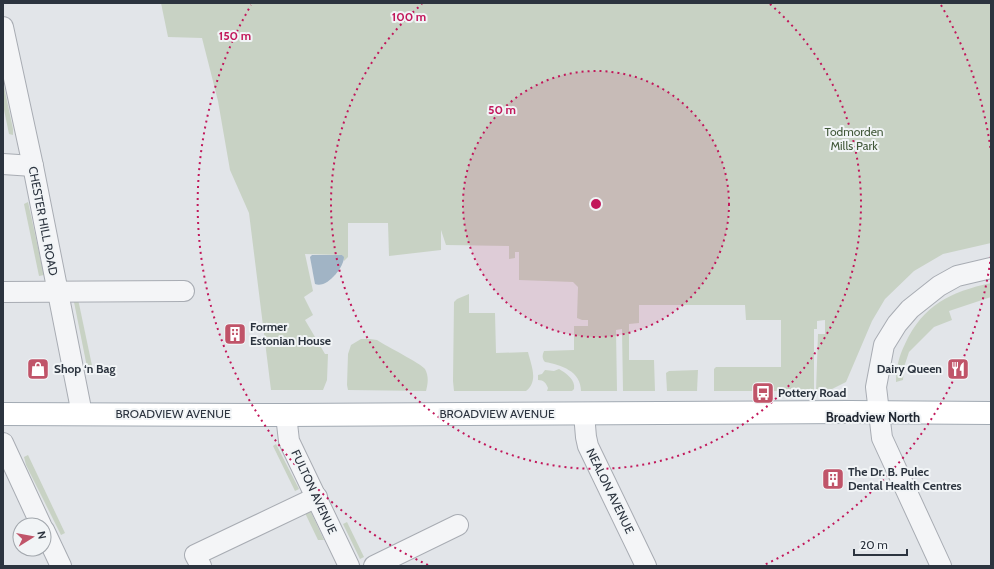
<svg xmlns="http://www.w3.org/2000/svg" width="994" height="569" font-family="Cabin,sans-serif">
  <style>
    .green { fill: #c8d2c4 }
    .water { fill: #a1b4c5 }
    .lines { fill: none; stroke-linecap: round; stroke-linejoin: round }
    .minor-casing { stroke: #a8acb3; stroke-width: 22 }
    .major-casing { stroke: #a2aab3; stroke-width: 24 }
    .minor { stroke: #f4f5f7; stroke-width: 20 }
    .major { stroke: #fff; stroke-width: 22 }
    .ring { fill: none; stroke: #c2185b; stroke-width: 2; stroke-dasharray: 2 4 }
    .labels { text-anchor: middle; stroke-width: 4; stroke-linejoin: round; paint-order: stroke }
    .park-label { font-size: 12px; fill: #42593a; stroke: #f1f4f6 }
    .street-label { font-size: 12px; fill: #2c343f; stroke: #f1f4f6 }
    .poi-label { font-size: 12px; font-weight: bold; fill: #2c343f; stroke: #f1f4f6; text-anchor: start }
    .neighbourhood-label { font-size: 13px; font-weight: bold; fill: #1e2530; stroke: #f1f4f6 }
    .centre { fill: #c2185b; stroke: #f1f4f6; stroke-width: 2 }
    .ring-label { font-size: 12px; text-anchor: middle; font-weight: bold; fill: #c2185b; stroke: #f1f4f6; stroke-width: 4; stroke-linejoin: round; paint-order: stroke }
  </style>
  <rect width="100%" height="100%" fill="#e2e5e9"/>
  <g class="green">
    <path d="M161 3H991V243L943 254 914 271 885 299 872 321 846 382 832 389 816 391 818 334H825V320L817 321V329H814V391H714V369L716 367H781V320H746L745 305H639V323L629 324V360H654L655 391H623L622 329 616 330 617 391H581C581 371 561 365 545 362 542 359 542 355 544 351L574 350V326H588V320H582L577 318 578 287 573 282 519 280V252H515V258L509 259V246L446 245 441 230V250L389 256 388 223H348V257L344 261 343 257 342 255 305 254 313 291 304 297 313 315 305 320 325 354H328L327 380 323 390H271L249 213 230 170 218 101 202 38 168 37Z"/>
    <polygon points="3,82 13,129 13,135 9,134 3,105"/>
    <polygon points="28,202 44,275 39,276 24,204"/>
    <path d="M991 283V297L949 311 952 320 934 327 909 352 904 367 903 380 896 382C896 368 899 356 905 344 923 305 950 292 991 283Z"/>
    <path d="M469 294V313H495L496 353 528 352C531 365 539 381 526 391H454L453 381 454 302 457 299Z"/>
    <polygon points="78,299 94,375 89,375 87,367 74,302"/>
    <path d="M361 339H370L377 340C386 346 420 363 425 369 429 376 428 384 426 391L348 390 347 385 348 354 351 345Z"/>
    <path d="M559 369C566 373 576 380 574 389L572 391H547L548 388C546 383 544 380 538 380V375L542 374 545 370 554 371Z"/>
    <polygon points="698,370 697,391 667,391 666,373 669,371"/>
    <polygon points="276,444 299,489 295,491 273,446"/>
    <polygon points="28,455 65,533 61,535 26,465 24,457"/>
    <polygon points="310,510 324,540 318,540 305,513"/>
    <polygon points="347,522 364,557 360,559 343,524"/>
  </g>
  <path class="water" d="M312 255H342L344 257C344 267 327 289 315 284L310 257Z"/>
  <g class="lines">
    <g class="minor-casing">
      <g id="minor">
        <polyline points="3,27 33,166 82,414"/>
        <polyline points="3,164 33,166"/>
        <polyline points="3,292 184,291"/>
        <polyline points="584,414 586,437 588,446 646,566"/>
        <polyline points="286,415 289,441 349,566"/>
        <polyline points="3,443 41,525"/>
        <polyline points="44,530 61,566"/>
        <polyline points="201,566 195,555 317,497"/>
        <polyline points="374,566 458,525"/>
        <polyline points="941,566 882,438 876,387 884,345 897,324 910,309 939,286 957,276 991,268"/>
      </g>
    </g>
    <g class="major-casing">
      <polyline id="major" points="3,414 286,415 849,412 991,413"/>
    </g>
    <use href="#minor" class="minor"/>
    <use href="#major" class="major"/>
  </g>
  <circle cx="596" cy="204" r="133" fill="#c2185b" fill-opacity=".12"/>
  <g class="ring">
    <circle cx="596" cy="204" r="133"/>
    <path d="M770 4A265 265 0 1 1 422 4"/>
    <path d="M991 256A398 398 0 0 1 764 565M428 565A398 398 0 0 1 251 5M941 5A398 398 0 0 1 991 152"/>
  </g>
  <defs>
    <g id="building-square" transform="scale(1.15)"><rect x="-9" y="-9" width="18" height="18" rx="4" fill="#c05469" stroke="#f1f4f6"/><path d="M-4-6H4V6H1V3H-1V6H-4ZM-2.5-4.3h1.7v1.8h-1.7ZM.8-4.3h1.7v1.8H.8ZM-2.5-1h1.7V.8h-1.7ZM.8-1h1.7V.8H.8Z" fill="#fff"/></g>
    <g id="shop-square" transform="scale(1.15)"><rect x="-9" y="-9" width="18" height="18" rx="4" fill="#c05469" stroke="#f1f4f6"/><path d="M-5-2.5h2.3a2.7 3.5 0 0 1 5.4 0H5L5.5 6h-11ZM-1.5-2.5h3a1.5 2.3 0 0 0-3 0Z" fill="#fff"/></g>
    <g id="restaurant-square" transform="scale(1.15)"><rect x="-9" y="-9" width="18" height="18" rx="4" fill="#c05469" stroke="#f1f4f6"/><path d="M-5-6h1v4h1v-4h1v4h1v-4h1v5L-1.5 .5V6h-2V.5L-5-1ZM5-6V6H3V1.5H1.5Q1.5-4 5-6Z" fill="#fff"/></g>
    <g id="bus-square" transform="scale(1.15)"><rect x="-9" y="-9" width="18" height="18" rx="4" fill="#c05469" stroke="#f1f4f6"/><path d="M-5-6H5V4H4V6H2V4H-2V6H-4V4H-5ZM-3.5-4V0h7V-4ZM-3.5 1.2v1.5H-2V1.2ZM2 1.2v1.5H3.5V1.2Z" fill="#fff"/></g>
  </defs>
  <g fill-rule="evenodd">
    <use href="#building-square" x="235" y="334"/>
    <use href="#shop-square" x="38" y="369"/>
    <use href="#restaurant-square" x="958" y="369"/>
    <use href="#bus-square" x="763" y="393"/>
    <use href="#building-square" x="833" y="479"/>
  </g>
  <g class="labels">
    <g class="park-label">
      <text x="854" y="136">Todmorden<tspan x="854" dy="14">Mills Park</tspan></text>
    </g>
    <g class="street-label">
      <text transform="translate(43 221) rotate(79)" y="4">CHESTER HILL ROAD</text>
      <text x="173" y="418">BROADVIEW AVENUE</text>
      <text x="497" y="418">BROADVIEW AVENUE</text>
      <text transform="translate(610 491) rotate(64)" y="4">NEALON AVENUE</text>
      <text transform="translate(314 492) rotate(65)" y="4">FULTON AVENUE</text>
    </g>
    <g class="poi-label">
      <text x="250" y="331">Former<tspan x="250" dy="14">Estonian House</tspan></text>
      <text x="54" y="373">Shop ‘n Bag</text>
      <text x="942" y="373" text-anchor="end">Dairy Queen</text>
      <text x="778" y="397">Pottery Road</text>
      <text x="848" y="476">The Dr. B. Pulec<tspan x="848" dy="14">Dental Health Centres</tspan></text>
    </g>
    <g class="neighbourhood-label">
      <text x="873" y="422">Broadview North</text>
    </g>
  </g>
  <circle cx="596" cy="204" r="6" class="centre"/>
  <g class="ring-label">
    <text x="409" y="21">100 m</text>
    <text x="235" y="40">150 m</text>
    <text x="502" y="114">50 m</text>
  </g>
  <rect width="994" height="569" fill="none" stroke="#2c343f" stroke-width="8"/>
  <g transform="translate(32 537) rotate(79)"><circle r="19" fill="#f1f4f6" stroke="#a2a7ad"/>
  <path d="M0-3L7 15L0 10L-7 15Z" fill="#c05469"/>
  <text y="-6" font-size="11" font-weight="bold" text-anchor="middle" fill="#2c343f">N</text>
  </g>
  <path d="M854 549v6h53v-6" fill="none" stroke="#2c343f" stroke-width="2"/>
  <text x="860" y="549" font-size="12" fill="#2c343f" stroke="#f1f4f6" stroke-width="3" paint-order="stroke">20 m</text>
</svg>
